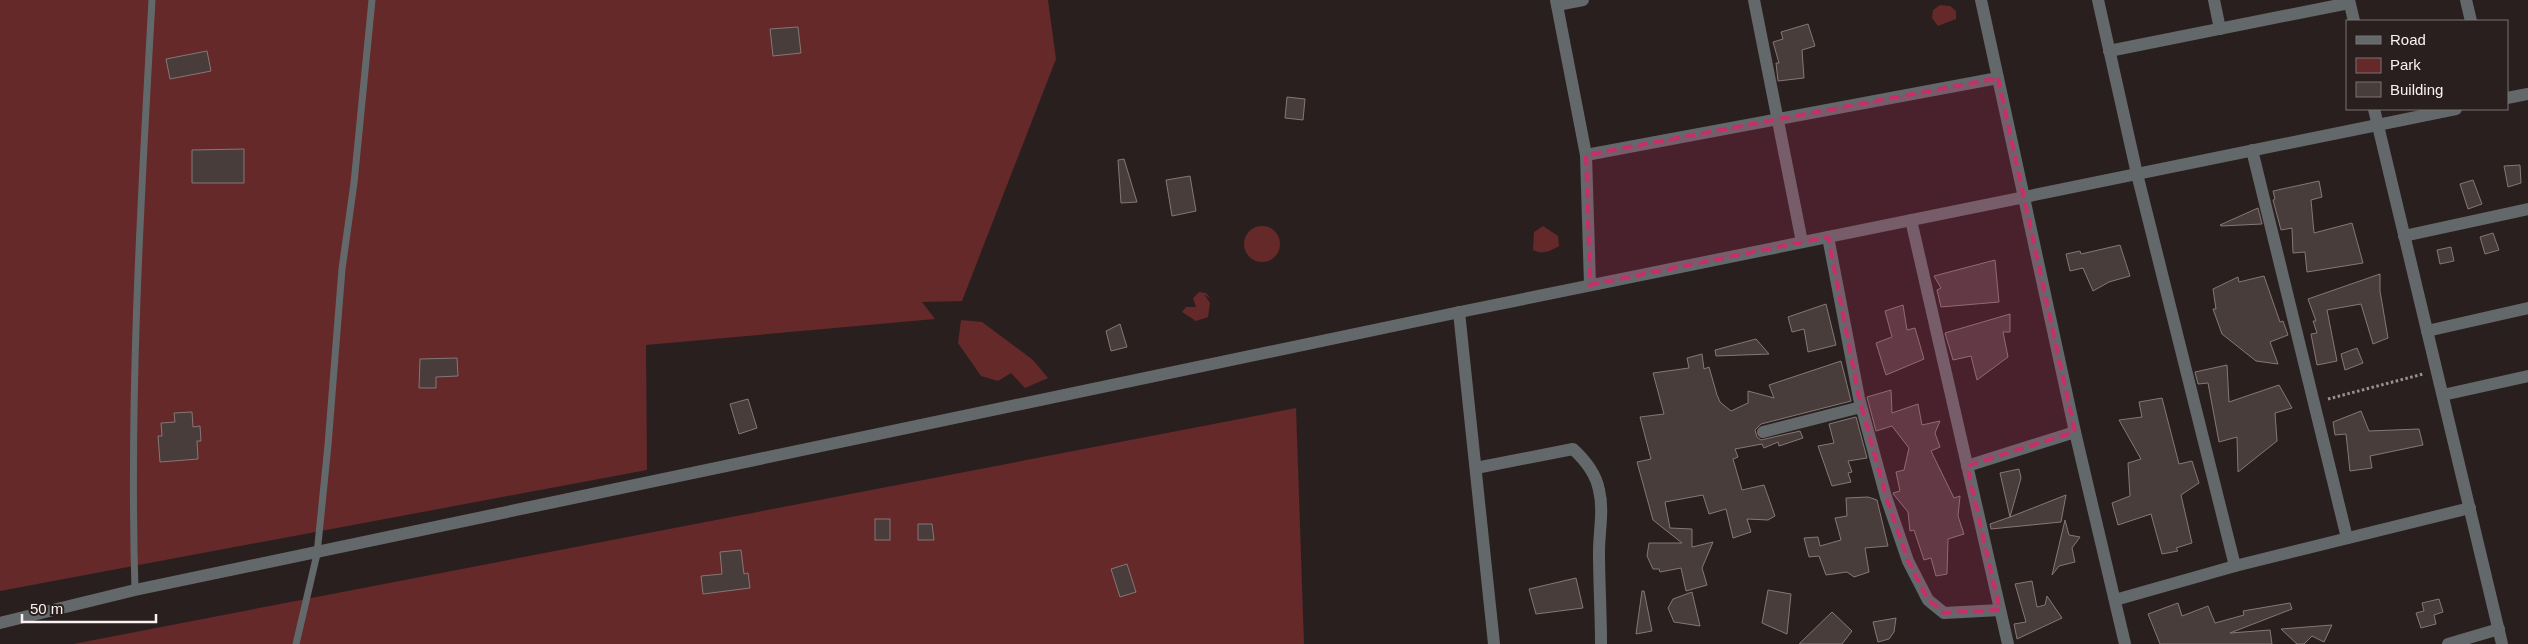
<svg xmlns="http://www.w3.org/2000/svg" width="2528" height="644" font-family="Arial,sans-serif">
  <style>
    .green { fill: #652929 }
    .building { fill: #493d3c; stroke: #857776 }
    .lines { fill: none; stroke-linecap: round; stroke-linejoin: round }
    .path { stroke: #9a9090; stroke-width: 3; stroke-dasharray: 2.5 2.5; stroke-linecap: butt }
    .service { stroke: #63696a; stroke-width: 7 }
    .minor { stroke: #63696a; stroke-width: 12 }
    .tertiary { stroke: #63696a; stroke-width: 12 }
    .marked { fill: #c82e6a; fill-opacity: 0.2; stroke: #c82e6a; stroke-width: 4; stroke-dasharray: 10 6; stroke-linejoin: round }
  </style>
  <rect width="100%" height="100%" fill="#2a1f1f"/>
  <g class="green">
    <polygon points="0,0 1048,0 1056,59 962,301 922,302 935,319 646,345 647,470 0,591"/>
    <polygon points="1940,5 1950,6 1956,11 1956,19 1938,26 1932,18 1933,10"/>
    <path d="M1543 226 1558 236 1559 246C1550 251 1543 255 1533 250L1534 232Z"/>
    <circle cx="1262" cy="244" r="18"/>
    <polygon points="1199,292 1206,293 1211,299 1204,294 1210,303 1208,317 1196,321 1182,312 1186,307 1196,307 1193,298"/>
    <polygon points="961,320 982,322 1033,360 1048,378 1025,388 1011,373 998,381 981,376 958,343"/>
    <polygon points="1296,408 1304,644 73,644"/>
  </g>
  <g class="building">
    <polygon points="1808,24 1815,46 1802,50 1804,78 1778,81 1776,63 1779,63 1773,42 1783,39 1781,32"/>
    <polygon points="798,27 801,53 773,56 770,29"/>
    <polygon points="207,51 211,71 170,79 166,59"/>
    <polygon points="1287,97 1305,99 1303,120 1285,118"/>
    <polygon points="244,149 244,183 192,183 192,150"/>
    <polygon points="1124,159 1137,202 1121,203 1118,160"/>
    <polygon points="2520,165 2521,183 2508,187 2504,166"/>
    <polygon points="1190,176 1196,211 1172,216 1166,180"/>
    <polygon points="2473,180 2482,204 2468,209 2460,184"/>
    <polygon points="2319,181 2322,197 2311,200 2314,233 2352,223 2363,263 2307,272 2305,252 2293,253 2292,228 2281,230 2273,200 2275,199 2273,191"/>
    <polygon points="2258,208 2262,224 2221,226 2220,225"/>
    <polygon points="2493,233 2499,250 2485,254 2480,237"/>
    <polygon points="2120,245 2130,276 2109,282 2093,291 2083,268 2070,271 2066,254 2080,251 2081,254"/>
    <polygon points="2451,247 2454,261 2440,264 2437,250"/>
    <polygon points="1995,260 1999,302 1941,307 1937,290 1941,288 1934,276"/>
    <polygon points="2380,274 2380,291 2388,338 2373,344 2361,304 2327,310 2337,361 2317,365 2311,334 2317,333 2313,321 2316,321 2308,299"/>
    <polygon points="2264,276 2280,322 2283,321 2288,335 2270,342 2278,364 2256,361 2222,334 2213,309 2216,309 2213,289 2238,277 2239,282"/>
    <polygon points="1826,304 1836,345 1808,352 1804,329 1792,332 1788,317"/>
    <polygon points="1903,305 1907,330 1915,328 1924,359 1886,375 1876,343 1892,337 1885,311"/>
    <polygon points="2010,314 2010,332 2003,332 2008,357 1977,380 1971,356 1953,360 1945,333"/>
    <polygon points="1120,324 1127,347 1111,351 1106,331"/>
    <polygon points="1756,339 1769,354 1716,356 1715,350"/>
    <polygon points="2357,348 2363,363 2345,370 2341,354"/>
    <polygon points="1702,354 1704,369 1709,367 1717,395 1720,402 1731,411 1748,403 1748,391 1774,398 1769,385 1841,361 1851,401 1761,424 1755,430 1757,437 1761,440 1800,431 1803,438 1779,446 1778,442 1764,448 1762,444 1735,449 1738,457 1733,459 1742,490 1764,485 1775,516 1768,520 1747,519 1751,532 1733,538 1726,509 1709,514 1703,495 1665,502 1670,528 1692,529 1692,547 1713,542 1702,568 1707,585 1686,591 1681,568 1660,572 1659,569 1653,569 1647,556 1649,543 1682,543 1653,520 1637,462 1651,459 1640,417 1664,414 1653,373 1689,368 1687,358"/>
    <polygon points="457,358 458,376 436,377 436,388 419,388 420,359"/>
    <polygon points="2227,365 2229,402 2279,385 2292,408 2275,413 2277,441 2238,472 2237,437 2219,442 2208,383 2198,384 2195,372"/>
    <polygon points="1891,390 1892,413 1918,404 1922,425 1940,421 1935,433 1940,447 1931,451 1954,498 1960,496 1958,516 1964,534 1948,539 1947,574 1936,576 1931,558 1924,560 1914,530 1910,531 1908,512 1894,495 1893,493 1900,491 1896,472 1904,470 1909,448 1892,426 1876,431 1867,397"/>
    <polygon points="2162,398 2179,464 2192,461 2199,483 2181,495 2192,543 2176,548 2178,551 2162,554 2151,514 2118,525 2112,503 2130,496 2128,463 2141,459 2119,420 2142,417 2139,402"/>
    <polygon points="748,399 757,428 739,434 730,404"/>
    <polygon points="2361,411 2369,431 2419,429 2423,445 2370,456 2372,468 2350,471 2346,434 2335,435 2333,422"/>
    <polygon points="192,412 193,427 200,426 201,441 197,441 198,459 160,462 158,436 162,436 161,423 175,422 174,413"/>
    <polygon points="1856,417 1867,458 1848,461 1852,472 1848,473 1851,482 1832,486 1818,446 1834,443 1829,424"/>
    <polygon points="2019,469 2021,478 2010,517 2066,495 2061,522 1991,529 1990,524 2010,517 2000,473"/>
    <polygon points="1868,497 1877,500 1888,546 1865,548 1869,572 1854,577 1847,572 1826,575 1819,556 1809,557 1804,538 1818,537 1820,546 1841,540 1835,518 1847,516 1846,498"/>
    <rect x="875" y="519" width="15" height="21"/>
    <polygon points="2065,520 2069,535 2080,537 2072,548 2075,562 2059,566 2052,575"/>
    <polygon points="918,524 932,524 934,540 918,540"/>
    <polygon points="741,550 744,574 748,573 750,588 703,594 701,576 722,574 720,552"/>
    <polygon points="1127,564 1136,592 1120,597 1111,569"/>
    <polygon points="1576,578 1583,608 1536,614 1529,589"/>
    <polygon points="2032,581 2037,607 2045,605 2047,596 2062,618 2017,639 2014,624 2026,622 2015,584"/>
    <polygon points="1768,590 1791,594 1787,634 1762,623"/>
    <polygon points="1642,591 1644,591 1652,631 1636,634"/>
    <polygon points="1692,592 1700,626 1674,622 1668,608 1673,599"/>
    <polygon points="2439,599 2443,612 2434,615 2436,624 2421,628 2416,613 2424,611 2422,603"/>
    <polygon points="2178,603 2182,616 2208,606 2215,623 2244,615 2243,611 2290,603 2292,609 2230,633 2270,630 2272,644 2160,644 2148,614"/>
    <polygon points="1832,612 1852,631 1842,644 1799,644"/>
    <polygon points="1896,618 1894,632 1889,639 1878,642 1873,622"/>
    <polygon points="2332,625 2324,642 2312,636 2304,644 2297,644 2281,629"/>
  </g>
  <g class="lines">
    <polyline class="path" points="2328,399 2423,374"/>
    <g class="service">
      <path d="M135 590C129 393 141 197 152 0"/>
      <polyline points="296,644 317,554 328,445 342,269 354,183 372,0"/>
    </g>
    <g class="minor">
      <polyline points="1556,0 1586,155 1590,285"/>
      <polyline points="1754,0 1802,242"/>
      <polyline points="1981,0 2075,432 2125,644"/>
      <polyline points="2098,0 2137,174 2235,566 2470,508"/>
      <polyline points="2214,0 2220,29"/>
      <polyline points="2466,0 2471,21"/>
      <polyline points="1557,5 1583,0"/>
      <polyline points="2109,51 2349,3"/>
      <polyline points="2252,150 2347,538"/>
      <polyline points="1586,155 1998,78"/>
      <polyline points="1911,220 2008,644"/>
      <polyline points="2404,236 2528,209"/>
      <polyline points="1828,237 1859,398 1886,497 1908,561 1928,600 1944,613 2000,610"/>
      <polyline points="1459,312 1494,644"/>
      <polyline points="2427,331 2528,308"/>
      <polyline points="2443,395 2528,376"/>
      <polyline points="1763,432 1861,407"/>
      <polyline points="1967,466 2075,432"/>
      <path d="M1476 468 1573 449C1585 460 1596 474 1599 490 1604 510 1599 531 1599 552 1599 582 1601 613 1601 644"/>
      <polyline points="2115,600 2235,566"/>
      <polyline points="2448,644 2499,629"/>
    </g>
    <g class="tertiary">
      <polyline points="2349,0 2354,21"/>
      <polyline points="2507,98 2528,94"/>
      <polyline points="2374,109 2502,644"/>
      <polyline points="0,623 135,590 1455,313 2456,109"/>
    </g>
  </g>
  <path class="marked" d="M1998 78 2075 432 1967 466 2000 610 1944 613 1928 600 1908 561 1886 497 1859 398 1828 237 1590 285 1586 155Z"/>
  <rect x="2346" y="20" width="162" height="90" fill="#2a1f1f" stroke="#7d7373"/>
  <rect x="2356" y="36" width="25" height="8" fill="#63696a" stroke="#7d7373"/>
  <text x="2390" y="45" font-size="15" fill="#faf2f2">Road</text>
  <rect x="2356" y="58" width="25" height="15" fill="#652929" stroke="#7d7373"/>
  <text x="2390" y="70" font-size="15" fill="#faf2f2">Park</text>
  <rect x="2356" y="82" width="25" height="15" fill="#493d3c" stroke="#7d7373"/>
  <text x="2390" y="95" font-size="15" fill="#faf2f2">Building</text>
  <path d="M22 614v8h134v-8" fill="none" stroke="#faf2f2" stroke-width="2.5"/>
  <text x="30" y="614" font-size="15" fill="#faf2f2" stroke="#2a1f1f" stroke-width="4" paint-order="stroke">50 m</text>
</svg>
